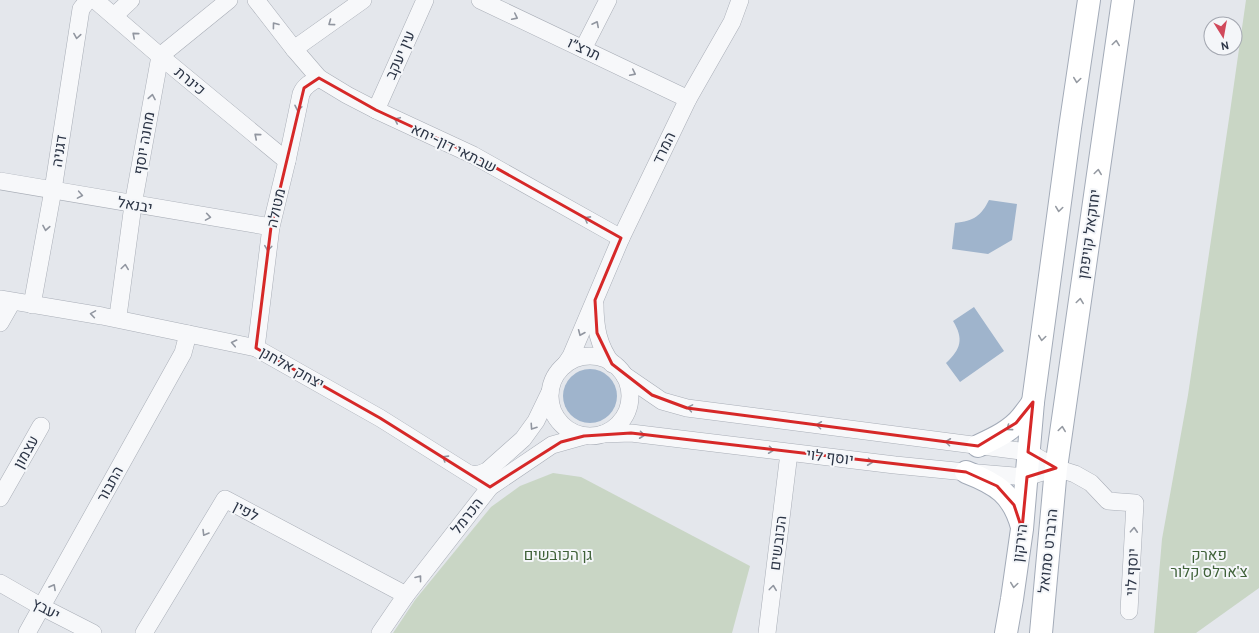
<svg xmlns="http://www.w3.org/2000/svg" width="1259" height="633" font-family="Cabin,Heebo,sans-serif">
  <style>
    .green { fill: #c9d6c5 }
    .water { fill: #9fb4cc }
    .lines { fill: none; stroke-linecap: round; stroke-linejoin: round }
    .minor-casing { stroke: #a9aeb7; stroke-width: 18 }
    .major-casing { stroke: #a3abb8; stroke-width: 24 }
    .minor { stroke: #f7f8fa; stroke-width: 17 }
    .major { stroke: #fff; stroke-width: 22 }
    .oneway { stroke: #9196a0 }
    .oneway2 { stroke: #959aa2 }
    .marked { fill: none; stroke: #d62828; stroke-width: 3; stroke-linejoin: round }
    .labels { text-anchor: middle; stroke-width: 4; stroke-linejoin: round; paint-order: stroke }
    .street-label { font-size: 15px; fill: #2b3445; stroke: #f4f6f9 }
    .park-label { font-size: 15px; fill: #3f6138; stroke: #f4f6f9 }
  </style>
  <rect width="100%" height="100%" fill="#e4e7ec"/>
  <g class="green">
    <polygon points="1246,0 1259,0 1259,588 1196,633 1154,633 1162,539 1188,395 1230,112"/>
    <polygon points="553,473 581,477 750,566 732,633 393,633 415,600 491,507 520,486"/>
  </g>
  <g class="water">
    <path d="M989 200 1017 204 1012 240 988 254 952 249 955 223C974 221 981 216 989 200Z"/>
    <path d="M974 307 1004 351 960 382 946 363C961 349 964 339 953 321Z"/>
    <circle cx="590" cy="396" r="27"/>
  </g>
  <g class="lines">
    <g class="minor-casing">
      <g id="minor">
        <polyline points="95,0 160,56 287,161"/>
        <polyline points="256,0 294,49 319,78 347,95 376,110 473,155 621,238"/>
        <polyline points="480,0 688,99"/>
        <polyline points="114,16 131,0"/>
        <polyline points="294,49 363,0"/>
        <polyline points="583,49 608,0"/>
        <polyline points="376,110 425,0"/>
        <polyline points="0,181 271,227"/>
        <polyline points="0,299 102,316 256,348 380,418 490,487"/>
        <path d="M595 304C595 327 598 345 612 364"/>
        <polyline points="32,305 53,190 81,9 88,0"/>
        <polyline points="120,319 118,316 133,205 160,56 229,0"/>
        <polyline points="0,323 12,302 14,302"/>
        <path d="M256 348 271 227 287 161 301 94C304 86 311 82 319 78"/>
        <circle cx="590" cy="396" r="40"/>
        <polyline points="565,365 571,356 621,238 688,99 732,22 740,0"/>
        <polyline points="624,375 662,401 687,408 1028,452 1056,468 1075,474 1091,483 1108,501 1135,503 1129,611"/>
        <polyline points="603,434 631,433 895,465 966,472 1027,477 1056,468"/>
        <polyline points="471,474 477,475 487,471 523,439 536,421 550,392"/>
        <polyline points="0,498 41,426"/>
        <polyline points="0,583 42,607 93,633"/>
        <polyline points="27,633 183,353 188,334"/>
        <polyline points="144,633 225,499 406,595"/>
        <polyline points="380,633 406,595 490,487 552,445 584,436"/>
        <polyline points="767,633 789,453"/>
      </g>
    </g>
    <g class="major-casing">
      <g id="major">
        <path d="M978 446C993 439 1011 431 1022 417 1026 412 1030 407 1033 402"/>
        <path d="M966 472C997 484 1013 494 1022 527"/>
        <polyline points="1006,633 1012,599 1022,529 1033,402 1070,128 1089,0"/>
        <polyline points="1041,633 1056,468 1123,0"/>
      </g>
    </g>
    <use href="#minor" class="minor"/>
    <use href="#major" class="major"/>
  </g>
  <defs><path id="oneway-chevron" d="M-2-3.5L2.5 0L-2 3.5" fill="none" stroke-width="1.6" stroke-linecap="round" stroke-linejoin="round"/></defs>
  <g class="oneway">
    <use href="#oneway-chevron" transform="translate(515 17) rotate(26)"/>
    <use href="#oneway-chevron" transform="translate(331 23) rotate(144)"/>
    <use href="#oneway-chevron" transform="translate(596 24) rotate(-63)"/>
    <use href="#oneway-chevron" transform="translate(275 25) rotate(-127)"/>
    <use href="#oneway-chevron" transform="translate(135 35) rotate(-139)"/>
    <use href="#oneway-chevron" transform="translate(77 36) rotate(99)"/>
    <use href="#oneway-chevron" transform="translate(633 73) rotate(26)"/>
    <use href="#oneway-chevron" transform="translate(152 97) rotate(-80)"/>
    <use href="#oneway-chevron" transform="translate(298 108) rotate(102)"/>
    <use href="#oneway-chevron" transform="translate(397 120) rotate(-155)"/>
    <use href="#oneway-chevron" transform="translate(257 136) rotate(-140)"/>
    <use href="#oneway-chevron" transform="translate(80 195) rotate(10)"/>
    <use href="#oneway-chevron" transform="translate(208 217) rotate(9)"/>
    <use href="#oneway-chevron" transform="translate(587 219) rotate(-151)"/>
    <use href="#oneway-chevron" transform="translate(46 228) rotate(100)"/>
    <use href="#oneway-chevron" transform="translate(268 248) rotate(97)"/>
    <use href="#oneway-chevron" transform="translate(125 267) rotate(-82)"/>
    <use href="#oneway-chevron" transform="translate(93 314) rotate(-171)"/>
    <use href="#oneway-chevron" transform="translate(581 333) rotate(113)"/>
    <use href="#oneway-chevron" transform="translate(234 343) rotate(-168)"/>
    <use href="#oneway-chevron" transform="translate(690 408) rotate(-170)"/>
    <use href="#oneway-chevron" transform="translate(819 425) rotate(-173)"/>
    <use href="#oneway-chevron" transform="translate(533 427) rotate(124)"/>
    <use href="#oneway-chevron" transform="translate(642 435) rotate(7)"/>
    <use href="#oneway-chevron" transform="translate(948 442) rotate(-173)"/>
    <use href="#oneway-chevron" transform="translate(771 450) rotate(7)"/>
    <use href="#oneway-chevron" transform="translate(445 458) rotate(-148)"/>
    <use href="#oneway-chevron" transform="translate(870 462) rotate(7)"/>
    <use href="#oneway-chevron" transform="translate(1134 530) rotate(-87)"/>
    <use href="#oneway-chevron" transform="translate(205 533) rotate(121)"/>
    <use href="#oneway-chevron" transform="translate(419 578) rotate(-52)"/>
    <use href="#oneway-chevron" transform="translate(53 587) rotate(-61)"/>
    <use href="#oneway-chevron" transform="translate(773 588) rotate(-83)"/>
  </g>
  <g class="oneway2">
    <use href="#oneway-chevron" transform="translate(1116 43) rotate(-82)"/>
    <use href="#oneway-chevron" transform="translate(1077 80) rotate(98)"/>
    <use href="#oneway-chevron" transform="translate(1098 172) rotate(-82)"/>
    <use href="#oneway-chevron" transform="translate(1059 209) rotate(98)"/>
    <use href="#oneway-chevron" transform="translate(1080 301) rotate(-82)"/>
    <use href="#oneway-chevron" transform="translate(1042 338) rotate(98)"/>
    <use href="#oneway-chevron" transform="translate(1009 428) rotate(144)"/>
    <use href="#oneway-chevron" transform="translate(1062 429) rotate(-82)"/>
    <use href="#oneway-chevron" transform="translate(1014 585) rotate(98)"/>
  </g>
  <path class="marked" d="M319 78 376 110 473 155 621 238 595 300 597 333 612 364 652 395 687 408 978 446 1016 423 1033 402 1028 452 1056 468 1027 477 1022 529 1014 505 997 486 966 472 631 433 584 436 561 442 490 487 380 418 256 348 271 227 304 88Z"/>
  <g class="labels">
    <g class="street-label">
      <text transform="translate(584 49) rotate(25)" y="5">תרצ״ו</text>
      <text transform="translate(400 55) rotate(-66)" y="5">עין יעקב</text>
      <text transform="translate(190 81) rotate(40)" y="5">כינרת</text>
      <text transform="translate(144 143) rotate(-80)" y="5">מחנה יוסף</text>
      <text transform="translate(454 148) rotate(26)" y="5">שבתאי דון-יחא</text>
      <text transform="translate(664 148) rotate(-64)" y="5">המרד</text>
      <text transform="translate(59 151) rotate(-81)" y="5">דגניה</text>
      <text transform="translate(135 205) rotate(10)" y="5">יבנאל</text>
      <text transform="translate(276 208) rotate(-77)" y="5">מטולה</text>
      <text transform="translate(1089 234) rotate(-82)" y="5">יחזקאל קויפמן</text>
      <text transform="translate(292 368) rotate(29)" y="5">יצחק אלחנן</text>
      <text transform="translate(26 452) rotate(-61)" y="5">עצמון</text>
      <text transform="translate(830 457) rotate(7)" y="5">יוסף לוי</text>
      <text transform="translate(110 484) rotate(-61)" y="5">התבור</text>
      <text transform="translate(246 511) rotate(28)" y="5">לפין</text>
      <text transform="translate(467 516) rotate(-52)" y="5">הכרמל</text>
      <text transform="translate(778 543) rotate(-83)" y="5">הכובשים</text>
      <text transform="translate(1020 543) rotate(-83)" y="5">הירקון</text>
      <text transform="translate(1048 551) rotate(-84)" y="5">הרברט סמואל</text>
      <text transform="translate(1132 572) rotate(-87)" y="5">יוסף לוי</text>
      <text transform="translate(46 609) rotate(28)" y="5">יעבץ</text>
    </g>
    <g class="park-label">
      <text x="558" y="560">גן הכובשים</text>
      <text x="1209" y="560">פארק<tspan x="1209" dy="17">צ'ארלס קלור</tspan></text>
    </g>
  </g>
  <g transform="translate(1223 36) rotate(169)"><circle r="19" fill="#f4f6f9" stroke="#a4a8b1"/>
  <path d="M0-3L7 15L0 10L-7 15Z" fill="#d1495b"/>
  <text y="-6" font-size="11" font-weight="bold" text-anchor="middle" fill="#2b3445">N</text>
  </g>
</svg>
